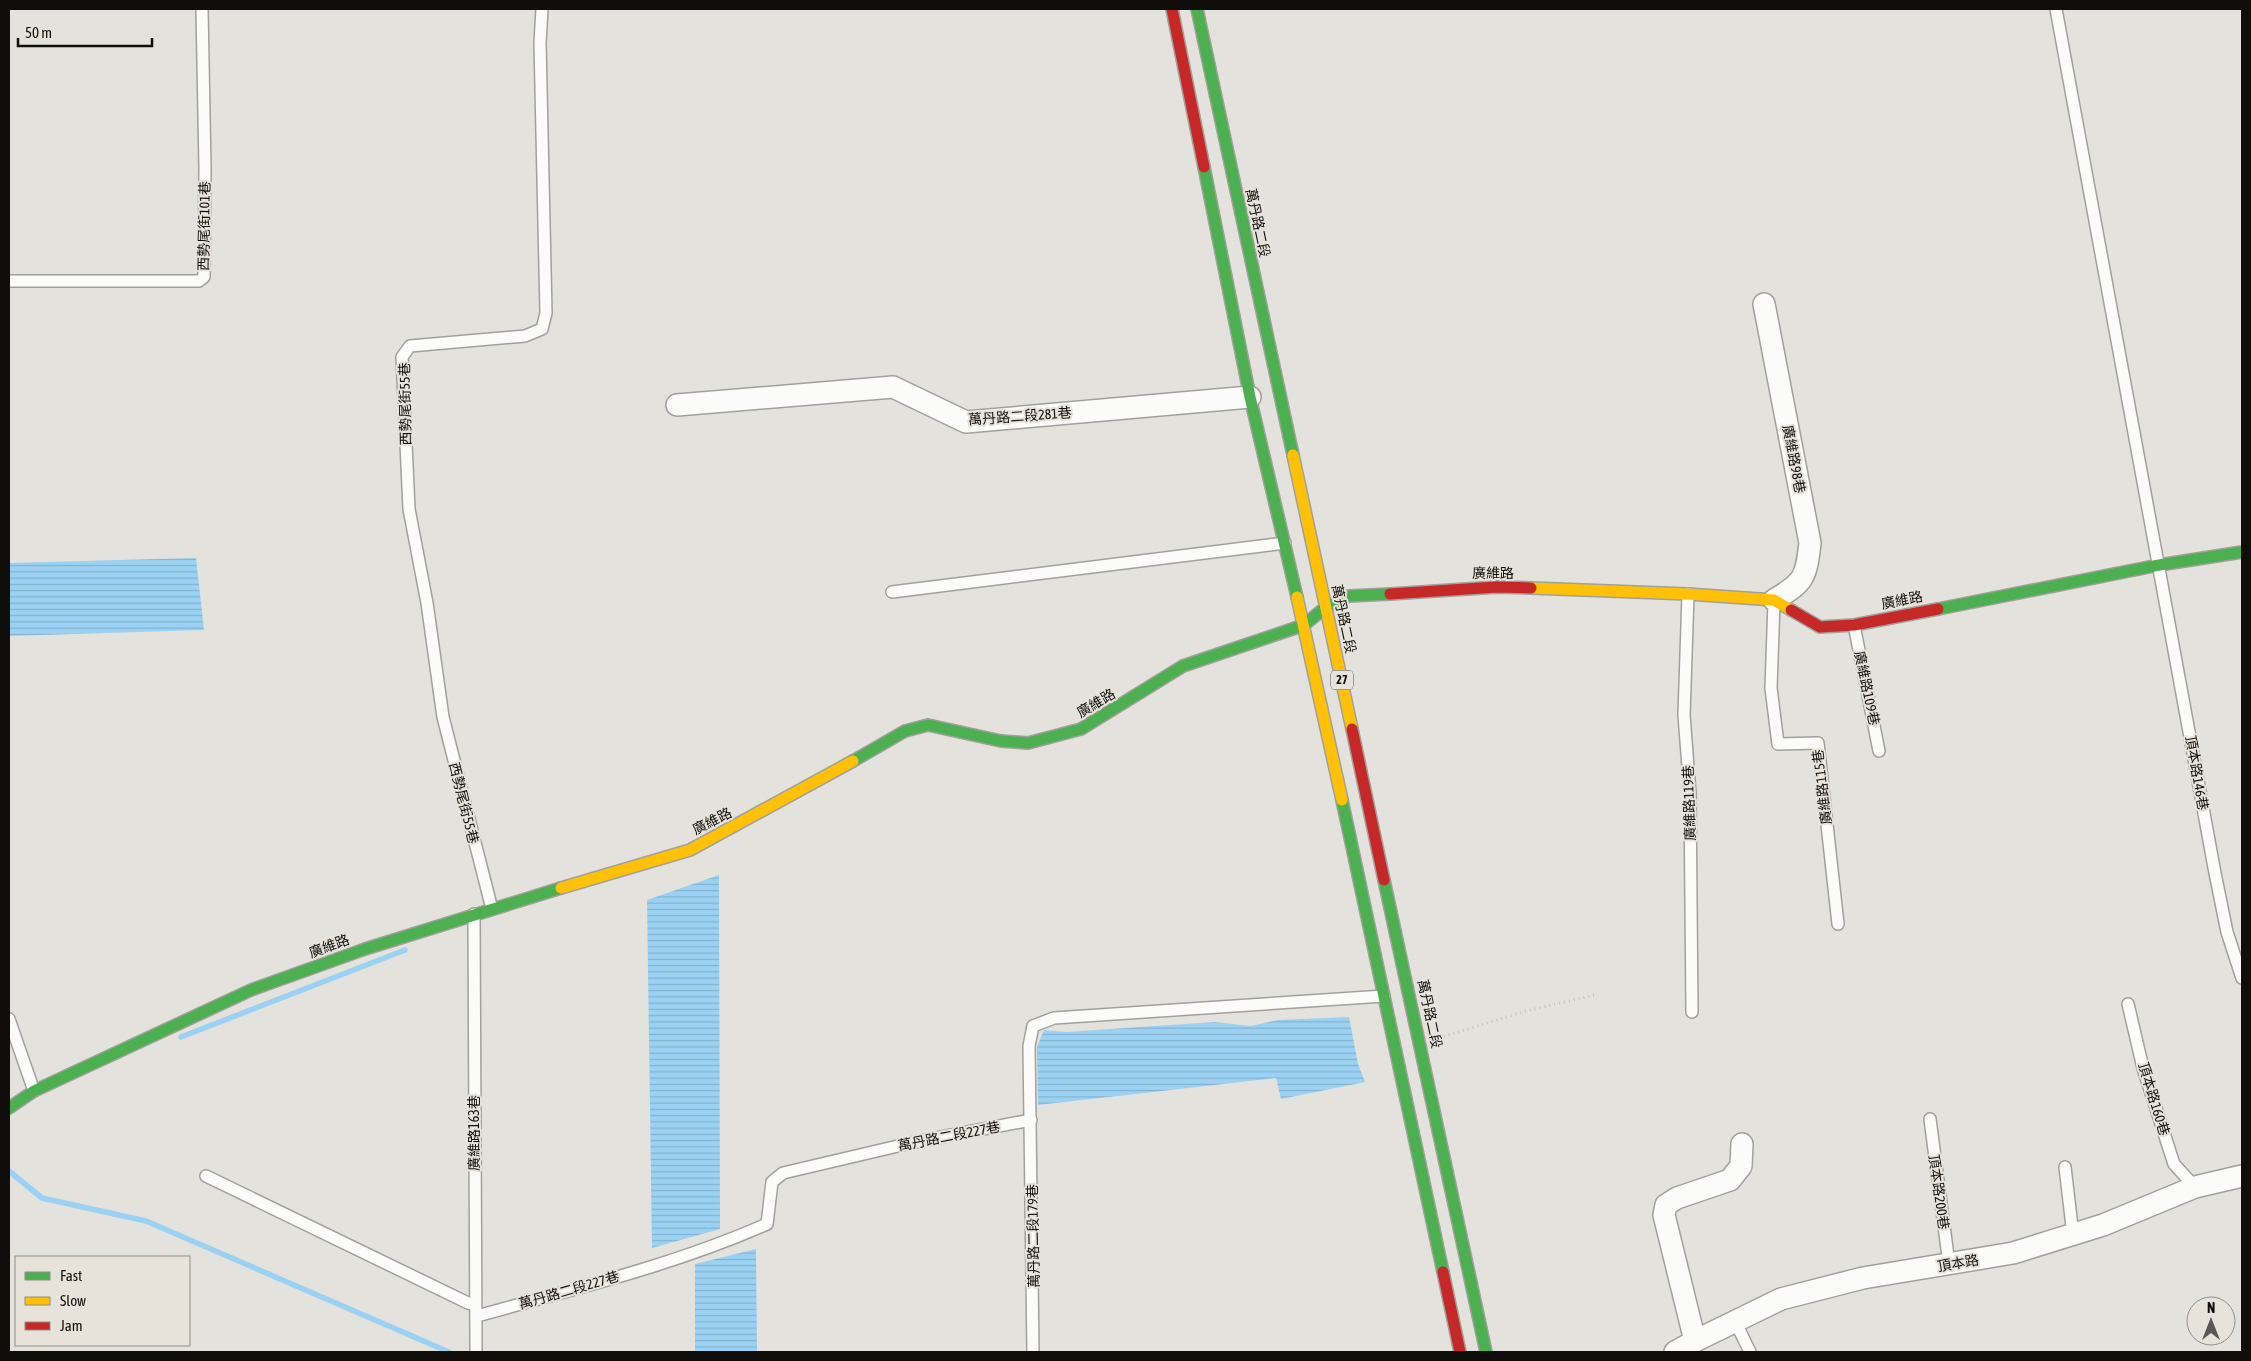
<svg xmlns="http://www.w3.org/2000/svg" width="2251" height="1361" font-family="'Asap Condensed','Noto Sans TC',sans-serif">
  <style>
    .water { fill: url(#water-rules) }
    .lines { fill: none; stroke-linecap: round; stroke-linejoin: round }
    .stream { stroke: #9bd1f3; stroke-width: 5.5 }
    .lane-casing { stroke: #a1a09c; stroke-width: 14 }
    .street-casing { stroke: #a1a09c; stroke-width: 24 }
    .fast-casing { stroke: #a1a09c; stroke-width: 14 }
    .slow-casing { stroke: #a1a09c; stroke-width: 14 }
    .jam-casing { stroke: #a1a09c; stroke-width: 14 }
    .path { stroke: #c2c1bf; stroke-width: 3; stroke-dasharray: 1 4; stroke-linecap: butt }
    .lane { stroke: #fbfbfa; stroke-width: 11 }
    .street { stroke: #fbfbfa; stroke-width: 21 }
    .fast { stroke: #4caf50; stroke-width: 11 }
    .slow { stroke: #ffc107; stroke-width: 11 }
    .jam { stroke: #c62828; stroke-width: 11 }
    .labels { text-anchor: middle; stroke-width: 4; stroke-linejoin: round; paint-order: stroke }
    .shield { fill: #e7e3da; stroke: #504e49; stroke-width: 1 }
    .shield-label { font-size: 12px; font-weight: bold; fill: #0f0e0b }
    .street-label { font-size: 14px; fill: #0f0e0b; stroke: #e7e3da }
  </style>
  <defs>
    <pattern id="water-rules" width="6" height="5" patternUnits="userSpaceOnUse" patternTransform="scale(1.25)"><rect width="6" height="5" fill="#9bd1f3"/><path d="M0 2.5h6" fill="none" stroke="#84b2cf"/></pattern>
  </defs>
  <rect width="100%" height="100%" fill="#e4e2dd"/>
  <g class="water">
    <polygon points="196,558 204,630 9,636 9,563"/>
    <polygon points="719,875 720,1229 652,1248 647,900"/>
    <polygon points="1349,1017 1358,1064 1365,1082 1281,1099 1276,1078 1038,1105 1037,1047 1044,1030 1066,1032 1215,1022 1251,1026 1278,1020"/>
    <polygon points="756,1249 757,1352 695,1352 695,1264"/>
  </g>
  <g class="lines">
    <g class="stream">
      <polyline points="181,1037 405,950"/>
      <polyline points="9,1171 42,1198 146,1221 449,1352"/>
    </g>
    <g class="lane-casing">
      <g id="lane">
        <polyline points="2056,9 2215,873 2227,932 2242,978"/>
        <polyline points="9,281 199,281 204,277 205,168 202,9"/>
        <polyline points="892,592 1285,543"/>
        <polyline points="1688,594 1684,715 1690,793 1692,1012"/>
        <polyline points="1774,602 1771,688 1778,744 1818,743 1838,924"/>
        <polyline points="1854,625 1879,751"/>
        <polyline points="492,909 443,717 427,603 409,509 402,357 410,346 525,336 542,329 546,313 540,43 542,9"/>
        <polyline points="474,914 476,1352"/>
        <polyline points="2128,1004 2143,1068 2174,1164 2195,1187"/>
        <polyline points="9,1019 34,1091"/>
        <polyline points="1930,1119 1949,1264"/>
        <polyline points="2065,1167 2073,1235"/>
        <polyline points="206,1176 468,1303 475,1305"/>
        <path d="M477 1316C574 1289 674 1265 767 1224L772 1182 783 1173 915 1142 1031 1120"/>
        <polyline points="1735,1321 1750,1352"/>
        <polyline points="1033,1352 1029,1046 1033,1026 1054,1018 1384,996"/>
      </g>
    </g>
    <g class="street-casing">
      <g id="street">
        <path d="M1764 304 1810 543C1806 577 1805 582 1774 600"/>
        <polyline points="677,405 893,387 966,422 1250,397"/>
        <polyline points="1695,1341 1664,1215 1666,1205 1677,1198 1730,1180 1741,1166 1742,1144"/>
        <polyline points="1675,1352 1695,1341 1781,1299 1863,1278 2013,1253 2103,1225 2195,1187 2242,1176"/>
      </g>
    </g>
    <g class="fast-casing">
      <g id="fast">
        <polyline points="1197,9 1293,455"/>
        <polyline points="1204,167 1250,397 1297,597"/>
        <polyline points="1938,609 2159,565 2242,552"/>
        <polyline points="853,761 905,731 928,725 1001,741 1028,743 1081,729 1183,666 1304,625 1326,607 1349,596 1390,594"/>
        <polyline points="1342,800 1443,1272"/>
        <polyline points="1384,880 1486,1352"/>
        <polyline points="9,1108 34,1091 251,990 365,949 561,888"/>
      </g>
    </g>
    <g class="slow-casing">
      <g id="slow">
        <polyline points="1293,455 1352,729"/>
        <polyline points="1531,588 1688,594 1774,600 1791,610"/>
        <polyline points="1297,597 1342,800"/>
        <polyline points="561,888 690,850 853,761"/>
      </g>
    </g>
    <g class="jam-casing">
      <g id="jam">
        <polyline points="1172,9 1204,167"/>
        <polyline points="1390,594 1497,587 1531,588"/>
        <polyline points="1791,610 1820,627 1854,625 1938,609"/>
        <polyline points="1352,729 1384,880"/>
        <polyline points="1443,1272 1460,1352"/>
      </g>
    </g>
    <polyline class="path" points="1439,1038 1526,1011 1598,994"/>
    <use href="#lane" class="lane"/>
    <use href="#street" class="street"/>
    <use href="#fast" class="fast"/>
    <use href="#slow" class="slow"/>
    <use href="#jam" class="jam"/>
  </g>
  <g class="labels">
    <rect class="shield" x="1331" y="670.5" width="22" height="19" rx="4"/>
    <g class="shield-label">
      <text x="1342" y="684">27</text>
    </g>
    <g class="street-label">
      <text transform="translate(1258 223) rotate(78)" y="5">萬丹路二段</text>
      <text transform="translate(204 226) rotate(-89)" y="5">西勢尾街101巷</text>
      <text transform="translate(405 404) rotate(-91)" y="5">西勢尾街55巷</text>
      <text transform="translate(1020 416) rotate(-4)" y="5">萬丹路二段281巷</text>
      <text transform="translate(1794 459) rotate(79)" y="5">廣維路98巷</text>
      <text x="1493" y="578">廣維路</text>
      <text transform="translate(1902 600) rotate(-11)" y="5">廣維路</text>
      <text transform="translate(1344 619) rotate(78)" y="5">萬丹路二段</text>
      <text transform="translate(1867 688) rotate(78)" y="5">廣維路109巷</text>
      <text transform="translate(1096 703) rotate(-31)" y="5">廣維路</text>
      <text transform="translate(2197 773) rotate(80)" y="5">頂本路146巷</text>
      <text transform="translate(1822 787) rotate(-97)" y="5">廣維路115巷</text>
      <text transform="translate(464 803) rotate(76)" y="5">西勢尾街55巷</text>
      <text transform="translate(1689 803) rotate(-92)" y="5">廣維路119巷</text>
      <text transform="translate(712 821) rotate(-27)" y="5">廣維路</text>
      <text transform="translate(329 946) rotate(-20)" y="5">廣維路</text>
      <text transform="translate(1430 1014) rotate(78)" y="5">萬丹路二段</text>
      <text transform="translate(2154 1099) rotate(73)" y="5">頂本路160巷</text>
      <text transform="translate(474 1133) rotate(-90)" y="5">廣維路163巷</text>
      <text transform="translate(949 1136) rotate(-11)" y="5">萬丹路二段227巷</text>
      <text transform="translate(1939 1192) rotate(82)" y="5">頂本路200巷</text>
      <text transform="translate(1033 1236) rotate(-91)" y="5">萬丹路二段179巷</text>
      <text transform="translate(1958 1263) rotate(-10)" y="5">頂本路</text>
      <text transform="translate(569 1290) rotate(-16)" y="5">萬丹路二段227巷</text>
    </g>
  </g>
  <rect width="2251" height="1361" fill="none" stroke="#0f0e0b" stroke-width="20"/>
  <rect x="15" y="1256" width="175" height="90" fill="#e7e3da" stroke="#918e87"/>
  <rect x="25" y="1272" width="25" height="8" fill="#4caf50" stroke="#918e87"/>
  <text x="60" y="1281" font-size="15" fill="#0f0e0b">Fast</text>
  <rect x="25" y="1297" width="25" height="8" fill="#ffc107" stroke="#918e87"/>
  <text x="60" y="1306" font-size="15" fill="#0f0e0b">Slow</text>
  <rect x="25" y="1322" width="25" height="8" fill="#c62828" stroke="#918e87"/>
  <text x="60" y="1331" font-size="15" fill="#0f0e0b">Jam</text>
  <g transform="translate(2211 1321)"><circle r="24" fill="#e7e3da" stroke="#918e87"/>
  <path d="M0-4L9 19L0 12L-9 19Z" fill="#5a5854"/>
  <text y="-8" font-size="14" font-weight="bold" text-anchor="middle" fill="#0f0e0b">N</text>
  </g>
  <path d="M18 38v8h134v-8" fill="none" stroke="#0f0e0b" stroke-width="2.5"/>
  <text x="25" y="38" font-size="15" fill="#0f0e0b" stroke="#e7e3da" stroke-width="4" paint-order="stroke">50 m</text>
</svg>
